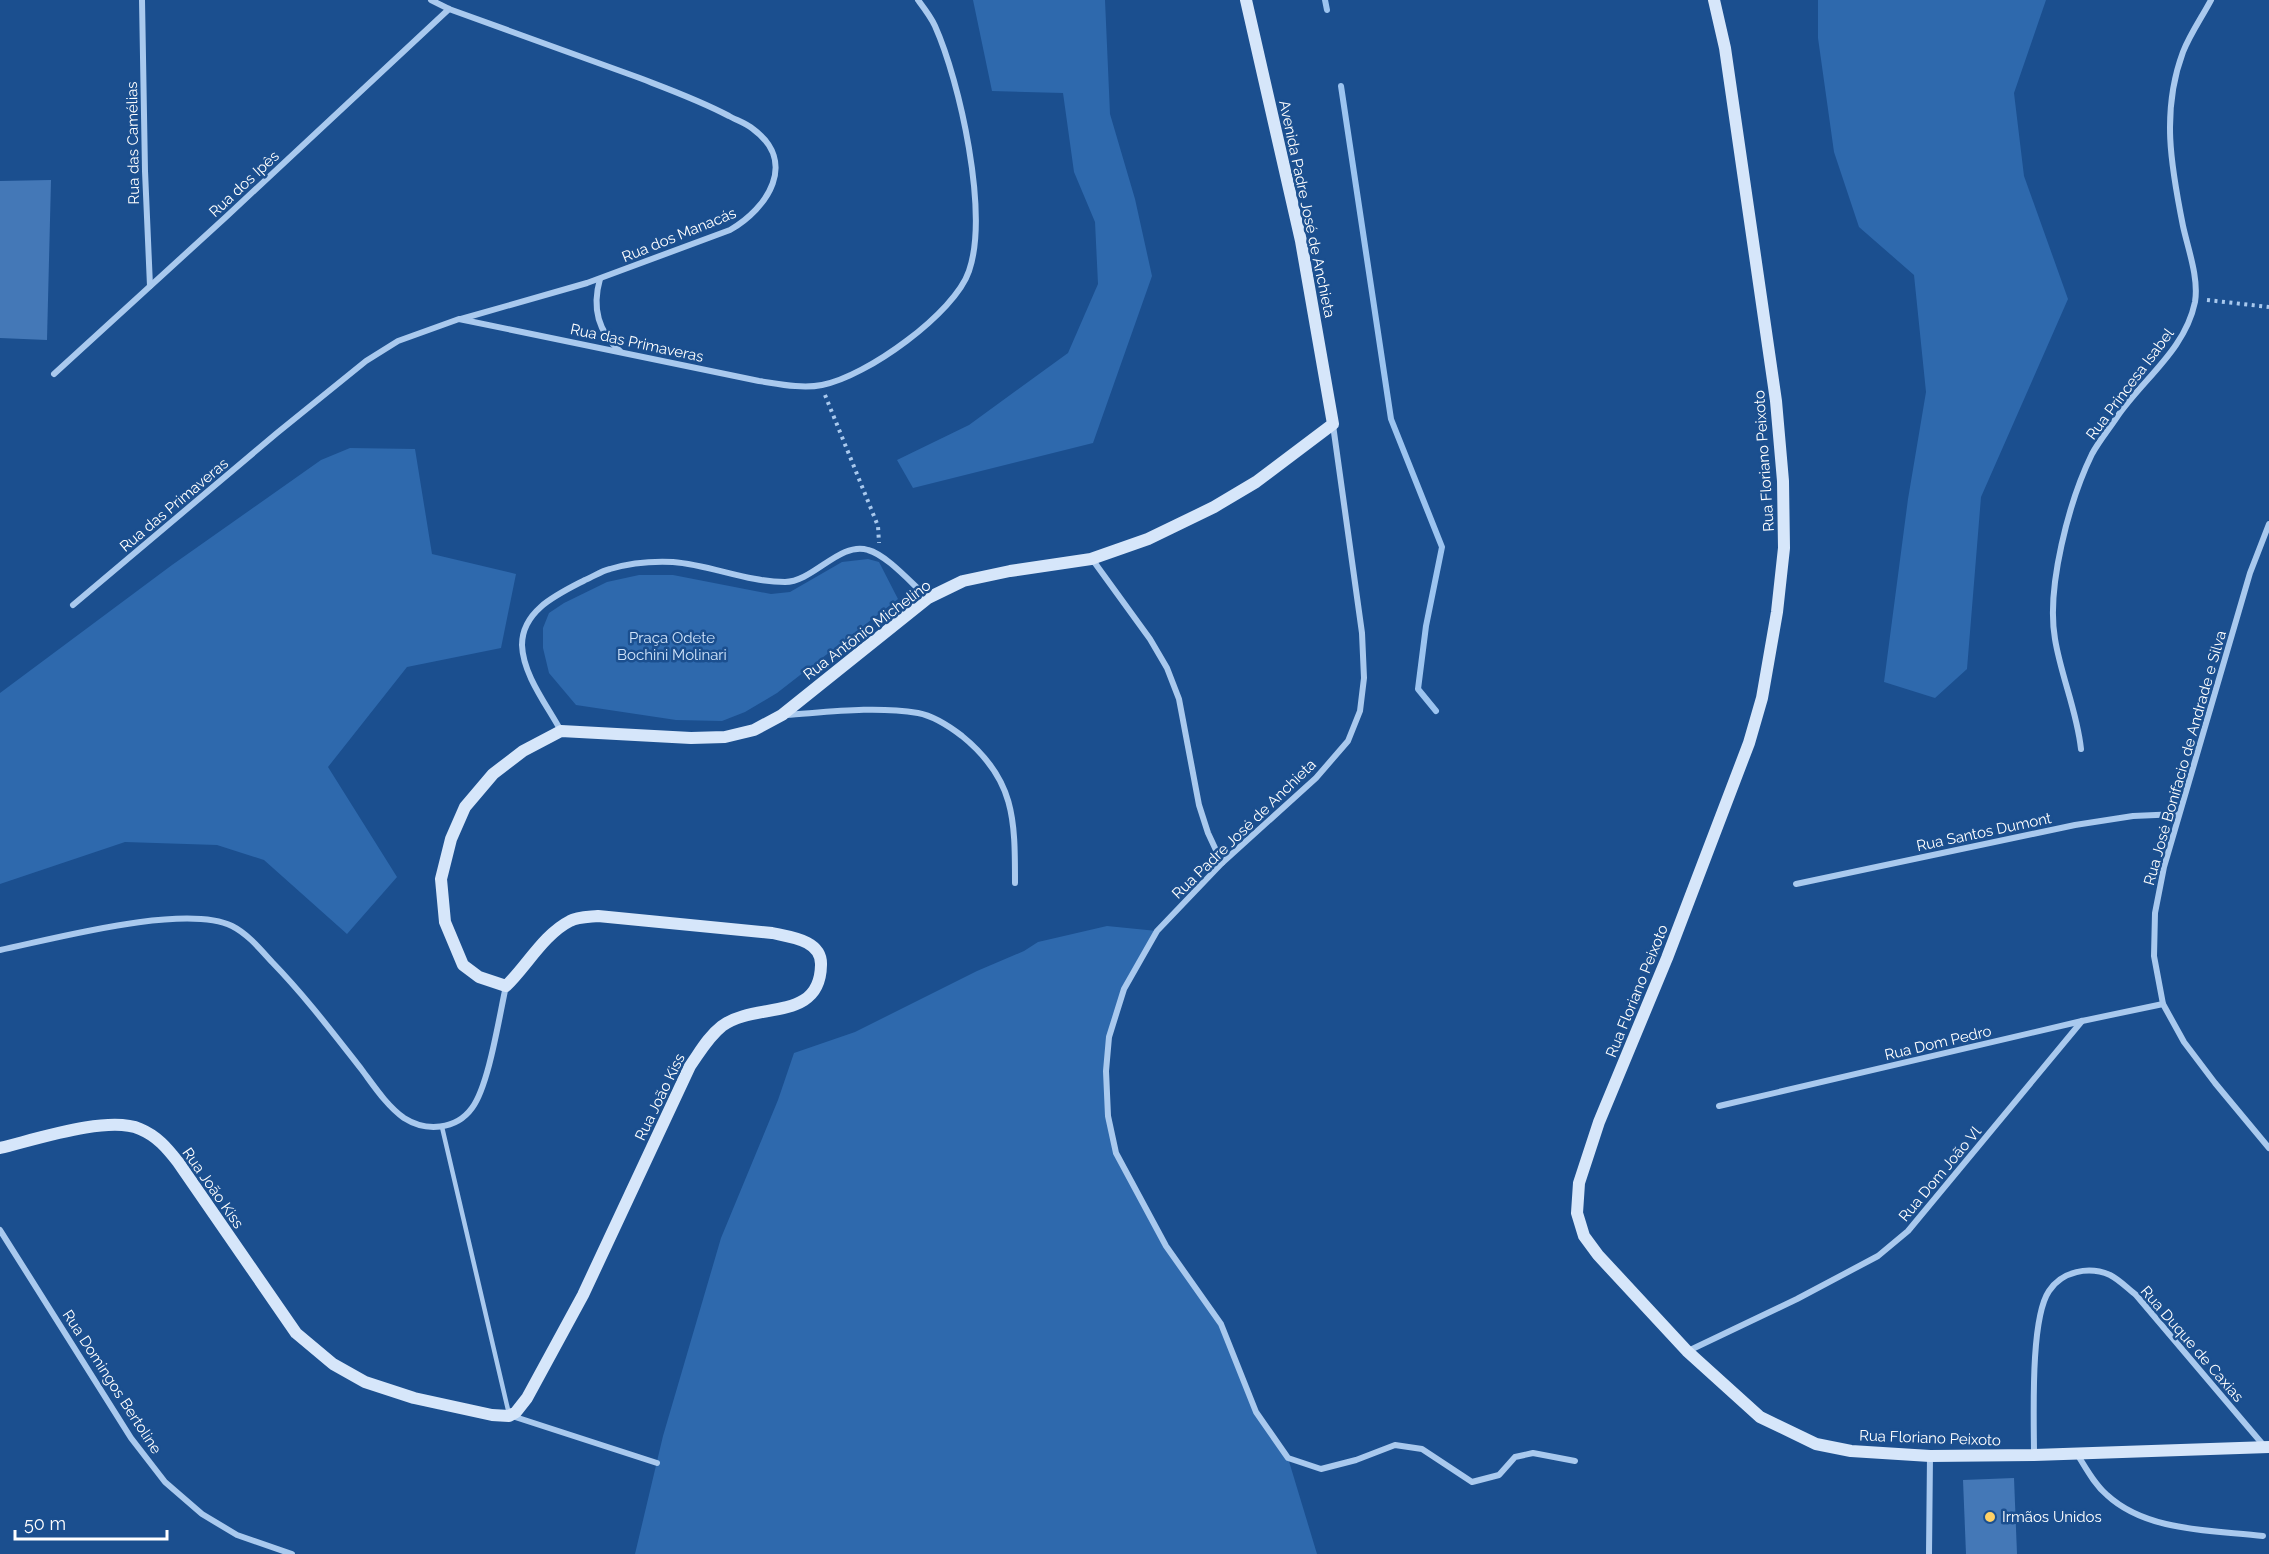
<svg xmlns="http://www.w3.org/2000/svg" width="2269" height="1554" font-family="Raleway,sans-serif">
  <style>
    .green { fill: #2e69ad }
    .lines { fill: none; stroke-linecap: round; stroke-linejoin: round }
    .stream { stroke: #9cc4f0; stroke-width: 6 }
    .building { fill: #4478b7 }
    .path { stroke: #a9c9ee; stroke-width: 4; stroke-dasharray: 3 4.5; stroke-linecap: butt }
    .lane { stroke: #a9c9ee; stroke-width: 4.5 }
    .street { stroke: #a9c9ee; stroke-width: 6 }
    .secondary { stroke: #d6e6fa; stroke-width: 12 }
    .poi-dot { fill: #ffd166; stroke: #1b4f8f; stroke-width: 2 }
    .labels { text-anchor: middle; stroke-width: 5; stroke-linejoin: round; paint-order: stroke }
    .street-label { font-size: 15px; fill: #fff; stroke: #1b4f8f }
    .park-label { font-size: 15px; fill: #cfe3fa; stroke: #1b4f8f }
    .poi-label { font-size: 15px; fill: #fff; stroke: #1b4f8f; text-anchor: start }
  </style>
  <rect width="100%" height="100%" fill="#1b4f8f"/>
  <g class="green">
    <polygon points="973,0 1105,0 1110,114 1135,199 1152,276 1093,443 913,488 897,460 969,425 1068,353 1098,284 1095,222 1074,172 1063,93 992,91"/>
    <polygon points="1818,0 2046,0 2014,93 2024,176 2068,299 1981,497 1967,669 1935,698 1884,682 1908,499 1926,392 1914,275 1859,227 1834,152 1818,38"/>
    <polygon points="350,448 415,449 432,554 516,574 501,648 407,667 328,767 397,877 347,934 264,860 217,845 125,842 0,884 0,693 172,565 321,460"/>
    <polygon points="868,559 879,562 898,599 777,693 745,712 722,721 676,720 576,705 549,673 543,648 543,628 549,613 564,603 607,582 639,575 673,575 771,594 790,592 842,562"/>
    <polygon points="1107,926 1157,931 1124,989 1109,1037 1108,1116 1116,1153 1166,1246 1221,1324 1256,1412 1288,1458 1317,1554 635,1554 663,1436 721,1238 778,1100 794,1053 855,1032 977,971 1024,951 1038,942"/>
  </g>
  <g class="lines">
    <g class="stream">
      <polyline points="1325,0 1327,10"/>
      <polyline points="1341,86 1391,419 1442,547 1426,626 1418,689 1436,711"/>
    </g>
  </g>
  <g class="building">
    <polygon points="51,180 47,340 0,338 0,181"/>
    <polygon points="2014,1478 2017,1554 1966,1554 1963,1480"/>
  </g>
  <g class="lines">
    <g class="path">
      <polyline points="2207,300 2269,307"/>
      <polyline points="825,395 878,526 879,543"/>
    </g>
    <polyline class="lane" points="442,1127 509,1414"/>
    <g class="street">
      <polyline points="142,0 145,171 150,286"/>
      <path d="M431 0 449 9C511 32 574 54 637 77 668 89 699 100 729 116 736 120 746 123 753 129 798 162 768 208 730 230L587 283 461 319"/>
      <path d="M600 279C592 307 597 331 620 351"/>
      <polyline points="54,374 227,216 449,9"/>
      <polyline points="1333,425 1362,633 1364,678 1360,711 1348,741 1316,778 1222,863 1157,931 1124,989 1109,1037 1106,1071 1108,1116 1116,1153 1166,1246 1221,1324 1256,1412 1288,1458 1321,1469 1356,1460 1395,1445 1422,1449 1472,1482 1499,1475 1515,1457 1533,1453 1575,1461"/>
      <polyline points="2269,524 2250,573 2164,867 2155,913 2154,956 2163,1004 2184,1042 2215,1083 2269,1148"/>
      <polyline points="1092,559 1150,639 1167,668 1179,699 1199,805 1208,833 1222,863"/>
      <path d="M73 605 277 433 366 361 398 341 459 319 759 381C779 384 802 389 822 385 866 377 955 313 969 271 989 213 960 82 935 26 931 17 924 8 918 0"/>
      <path d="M786 715C829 712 874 706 918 713 934 716 949 726 962 736 1015 779 1015 819 1015 883"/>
      <path d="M561 731C547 705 523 675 522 645 522 610 558 594 585 580 593 577 601 571 610 569 630 563 652 561 673 562 711 565 747 582 785 582 813 582 840 541 868 550 887 555 912 584 928 598"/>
      <path d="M2081 749C2077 711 2061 676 2055 639 2046 588 2069 501 2092 454 2099 441 2109 429 2117 417 2144 378 2185 350 2195 302 2199 278 2188 249 2183 226 2171 166 2161 111 2183 52 2190 34 2202 17 2211 0"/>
      <polyline points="1796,884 2075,825 2133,816 2179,814"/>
      <path d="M0 950C53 939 185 903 232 926 248 934 261 950 272 962 305 996 333 1033 362 1070 374 1086 387 1106 404 1118 426 1132 456 1130 472 1108 489 1085 499 1017 506 986"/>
      <polyline points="1719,1106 2082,1021 2163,1004"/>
      <polyline points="0,1230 131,1438 165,1482 202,1514 237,1535 292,1554"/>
      <polyline points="1688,1351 1797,1299 1878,1256 1908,1231 2082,1021"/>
      <polyline points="512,1416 657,1463"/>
      <path d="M2077 1454C2086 1468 2094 1484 2107 1495 2147 1532 2212 1530 2263 1536"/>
      <path d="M2034 1455C2034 1418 2030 1319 2049 1291 2062 1271 2089 1266 2110 1275 2120 1280 2128 1289 2136 1295L2265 1447"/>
      <polyline points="1929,1554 1930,1456"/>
    </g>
    <g class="secondary">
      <polyline points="1714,0 1725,48 1776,401 1783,481 1784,548 1777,612 1762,698 1749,743 1667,958 1599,1122 1579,1183 1577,1213 1584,1236 1598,1255 1687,1351 1760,1417 1816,1444 1851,1451 1930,1456 2034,1455 2269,1447"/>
      <path d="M0 1148C34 1140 108 1115 140 1129 157 1136 167 1148 178 1162L296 1333 333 1364 365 1382 414 1398 492 1415 509 1416 516 1412 527 1398 583 1295 690 1066C700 1052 708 1037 722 1026 756 1001 820 1023 821 965 822 940 790 937 772 933L598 916C589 917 577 917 570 921 544 934 526 967 506 986L479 977 463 965 445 922 441 879 451 839 465 807 493 774 523 751 561 731 691 738 725 737 754 730 782 715 928 598 963 581 1010 571 1091 559 1148 539 1214 507 1256 482 1333 424 1301 241 1246 0"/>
    </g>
  </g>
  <circle class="poi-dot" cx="1990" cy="1517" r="6"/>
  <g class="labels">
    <g class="street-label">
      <text transform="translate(133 143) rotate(-91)" y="5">Rua das Camélias</text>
      <text transform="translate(244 184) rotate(-43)" y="5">Rua dos Ipês</text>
      <text transform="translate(1307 209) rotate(78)" y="5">Avenida Padre José de Anchieta</text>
      <text transform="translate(679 235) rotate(-22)" y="5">Rua dos Manacás</text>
      <text transform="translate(637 343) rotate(12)" y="5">Rua das Primaveras</text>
      <text transform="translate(2130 384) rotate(-53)" y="5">Rua Princesa Isabel</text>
      <text transform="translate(1764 461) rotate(-94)" y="5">Rua Floriano Peixoto</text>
      <text transform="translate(174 505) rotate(-40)" y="5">Rua das Primaveras</text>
      <text transform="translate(867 630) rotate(-37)" y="5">Rua Antônio Michelino</text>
      <text transform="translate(2185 758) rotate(-74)" y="5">Rua José Bonifacio de Andrade e Silva</text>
      <text transform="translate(1244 829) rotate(-44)" y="5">Rua Padre José de Anchieta</text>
      <text transform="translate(1984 832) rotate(-12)" y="5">Rua Santos Dumont</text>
      <text transform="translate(1637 991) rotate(-68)" y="5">Rua Floriano Peixoto</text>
      <text transform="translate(1938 1043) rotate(-13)" y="5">Rua Dom Pedro</text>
      <text transform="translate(660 1097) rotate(-64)" y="5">Rua João Kiss</text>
      <text transform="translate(1940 1174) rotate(-50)" y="5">Rua Dom João Vl</text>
      <text transform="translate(213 1188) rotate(55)" y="5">Rua João Kiss</text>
      <text transform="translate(2192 1344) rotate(49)" y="5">Rua Duque de Caxias</text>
      <text transform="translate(112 1382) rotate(57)" y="5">Rua Domingos Bertoline</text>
      <text transform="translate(1930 1438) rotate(2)" y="5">Rua Floriano Peixoto</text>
    </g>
    <g class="park-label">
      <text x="672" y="643">Praça Odete<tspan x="672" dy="17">Bochini Molinari</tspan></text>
    </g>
    <g class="poi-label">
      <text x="2002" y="1522">Irmãos Unidos</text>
    </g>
  </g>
  <path d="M15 1530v9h152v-9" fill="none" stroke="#ffffff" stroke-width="3"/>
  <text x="24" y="1530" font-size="18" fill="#ffffff" stroke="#1b4f8f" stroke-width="4.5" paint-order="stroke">50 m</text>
</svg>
